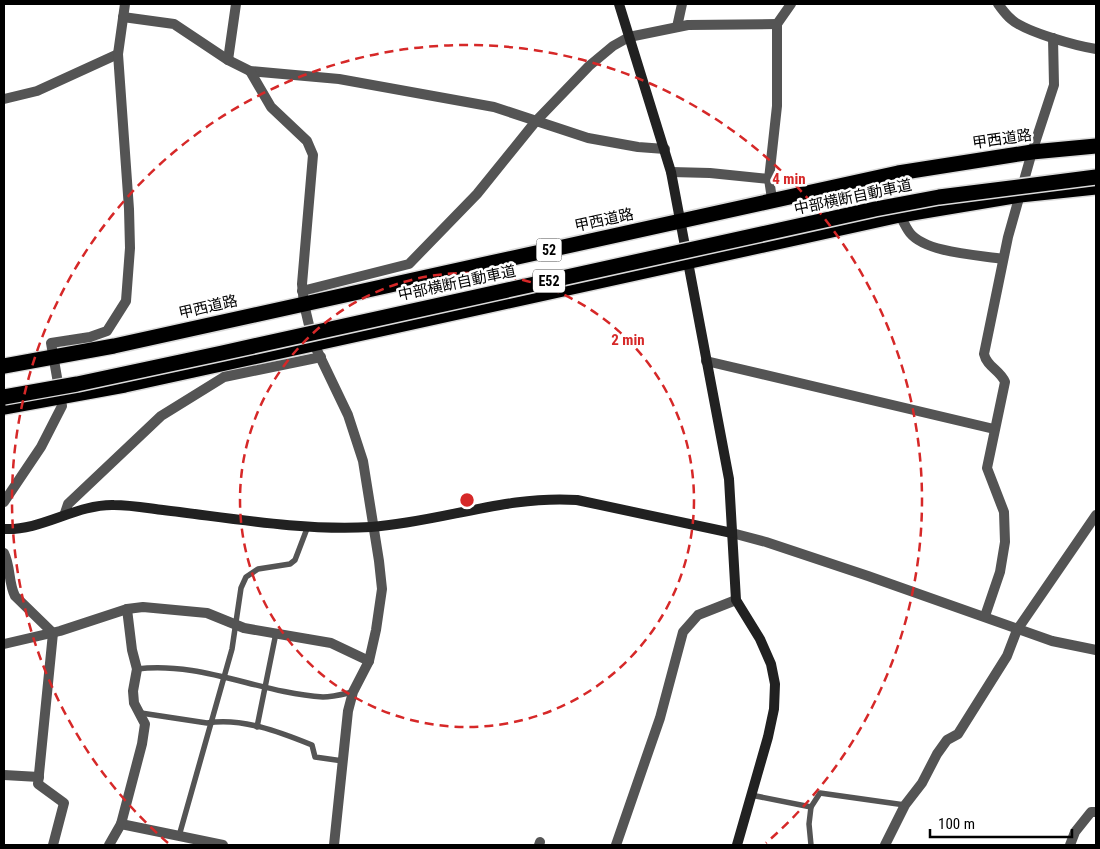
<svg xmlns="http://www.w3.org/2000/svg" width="1100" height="849" font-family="'Roboto Condensed','Noto Sans JP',sans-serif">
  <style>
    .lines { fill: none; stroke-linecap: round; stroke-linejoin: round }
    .highway-casing { stroke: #dbdbdb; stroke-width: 18 }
    .lane { stroke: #545454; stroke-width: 5.5 }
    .street { stroke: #545454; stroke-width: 10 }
    .secondary { stroke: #212121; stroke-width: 10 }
    .highway { stroke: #000; stroke-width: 15 }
    .highway-bridge-casing { stroke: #dbdbdb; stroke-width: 18; stroke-linecap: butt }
    .highway-bridge { stroke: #000; stroke-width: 15 }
    .ring { fill: none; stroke: #d62828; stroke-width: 2.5; stroke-dasharray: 9 6 }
    .labels { text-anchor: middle; stroke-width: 5; stroke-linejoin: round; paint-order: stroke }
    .shield { fill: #fff; stroke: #4c4c4c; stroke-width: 1 }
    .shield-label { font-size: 14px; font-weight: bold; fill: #000 }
    .street-label { font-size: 15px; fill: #000; stroke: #fff }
    .centre { fill: #d62828; stroke: #fff; stroke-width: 2.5 }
    .ring-label { font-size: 15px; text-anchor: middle; font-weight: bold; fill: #d62828; stroke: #fff; stroke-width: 5; stroke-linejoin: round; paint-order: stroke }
  </style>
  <rect width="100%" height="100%" fill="#fff"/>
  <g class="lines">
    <g class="highway-casing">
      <g id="highway">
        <polyline points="4,366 114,346 898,173 1032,152 1096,146"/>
        <polyline points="4,407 125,385 900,215 1020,195 1096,187"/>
      </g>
    </g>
    <g class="lane">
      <path d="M137 669C200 661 260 693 323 697 332 697 344 694 353 692"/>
      <path d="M141 713 207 723C241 717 280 732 312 745L315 757 343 761"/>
      <polyline points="257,727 276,633"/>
      <polyline points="751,795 811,807 820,793 905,805"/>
      <polyline points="811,807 809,824 811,845"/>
      <polyline points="179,836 232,649 241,588 246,577 258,569 290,564 295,560 308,526"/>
    </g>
    <g class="street">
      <path d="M998 4C1002 9 1006 15 1011 19 1025 32 1077 46 1096 49"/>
      <polyline points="123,17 174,24 228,60 250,71 339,79 494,107 588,138 638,147 665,149"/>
      <polyline points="677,27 682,4"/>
      <polyline points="228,60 236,4"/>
      <polyline points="250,71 271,107 307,141 313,155 302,284 304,304 313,342 348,415 363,461 379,561 382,589 376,630 369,661 353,692 348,711 334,845"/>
      <polyline points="4,99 37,91 118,54"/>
      <polyline points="671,172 710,173 769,179"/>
      <polyline points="772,199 769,179 777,106 777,24 791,4"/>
      <path d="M900 215C903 221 906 228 910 233 926 253 979 255 1003 259"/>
      <polyline points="302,291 409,264 477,194 536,121 589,66 613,46 629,37 688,25 777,24"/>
      <polyline points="706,361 994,429"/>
      <polyline points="4,502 41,447 62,406 51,343 90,337 107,331 126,301 130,248 129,209 118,54 125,4"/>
      <polyline points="65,513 68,504 161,416 224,377 321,357"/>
      <polyline points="732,533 766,542 868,576 1052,641 1096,650"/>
      <path d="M4 553C11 567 8 582 15 596L53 633 38 784 64 803 53 845"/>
      <path d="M985 616 1000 572 1005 542 1004 512 987 468 1005 382C1000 370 987 367 984 354L1008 237 1032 152 1054 85 1053 38"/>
      <polyline points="4,644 60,631 127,609 143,607 207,613 244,628 331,643 369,661"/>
      <polyline points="4,775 39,777"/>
      <polyline points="121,824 223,845"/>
      <polyline points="109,845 121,824 142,744 145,724 134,703 133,691 137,669 132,650 127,609"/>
      <polyline points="539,845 540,842"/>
      <polyline points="616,845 660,718 683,632 698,615 736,600"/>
      <polyline points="885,845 905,805 922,783 937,754 947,740 958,734 1007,656 1017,630 1096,515"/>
      <polyline points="1070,845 1075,832 1091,812 1096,812"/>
    </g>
    <g class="secondary">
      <polyline points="619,4 671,172 729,479 736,600 760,639 771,664 775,684 774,709 768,737 737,845"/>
      <path d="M4 529C42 531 76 504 114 505 130 505 147 508 163 510 231 518 302 531 371 527 441 522 507 495 577 500L732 533"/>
    </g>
    <use href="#highway" class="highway"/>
    <g class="highway-bridge-casing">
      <polyline id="highway-bridge" points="4,397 77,384 222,353 875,209 939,197 1096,177"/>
    </g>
    <use href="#highway-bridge" class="highway-bridge"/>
  </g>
  <g class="ring">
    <circle cx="467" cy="500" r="227"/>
    <path d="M168 843A455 455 0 1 1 766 843"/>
  </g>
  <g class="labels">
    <g class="shield">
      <rect x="536.5" y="238.5" width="25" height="23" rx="4"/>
      <rect x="533" y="269.5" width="32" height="23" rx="4"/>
    </g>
    <g class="shield-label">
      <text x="549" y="255">52</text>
      <text x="549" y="286">E52</text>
    </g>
    <g class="street-label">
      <text transform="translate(1002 139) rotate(-8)" y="5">甲西道路</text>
      <text transform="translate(853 197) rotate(-12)" y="5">中部横断自動車道</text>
      <text transform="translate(604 220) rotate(-12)" y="5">甲西道路</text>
      <text transform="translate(457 283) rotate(-12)" y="5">中部横断自動車道</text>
      <text transform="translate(208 307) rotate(-13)" y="5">甲西道路</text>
    </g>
  </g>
  <circle cx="467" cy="500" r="8" class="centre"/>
  <g class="ring-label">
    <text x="789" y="184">4 min</text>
    <text x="628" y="345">2 min</text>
  </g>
  <rect width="1100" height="849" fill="none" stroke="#000000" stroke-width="10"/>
  <path d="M930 829v8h142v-8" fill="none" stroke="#000000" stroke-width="2.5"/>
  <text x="938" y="829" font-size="15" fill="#000000" stroke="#ffffff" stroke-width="4" paint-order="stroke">100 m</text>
</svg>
